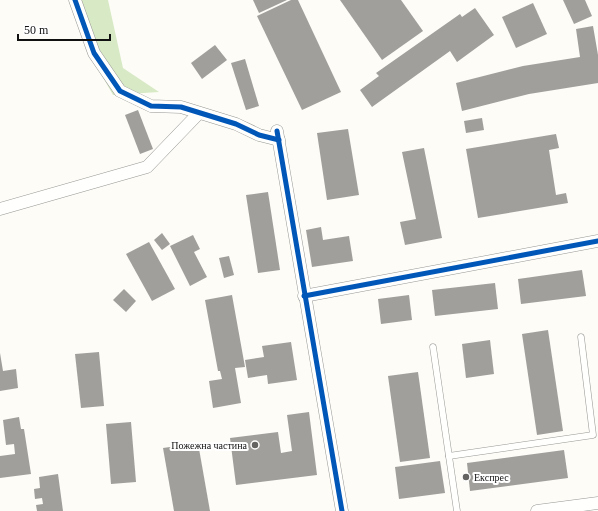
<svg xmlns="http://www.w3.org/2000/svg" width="598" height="511" font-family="Georgia,serif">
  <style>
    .forest { fill: #d8eac5 }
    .building { fill: #a19f9c }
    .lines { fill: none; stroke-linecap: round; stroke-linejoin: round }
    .service-casing { stroke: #979795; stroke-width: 7 }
    .minor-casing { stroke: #979795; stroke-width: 13 }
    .service { stroke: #fffffe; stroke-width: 6 }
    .minor { stroke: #fffffe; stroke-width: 12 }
    .cycleway-casing { stroke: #fff; stroke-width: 8 }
    .cycleway { stroke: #0057b8; stroke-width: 5 }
    .poi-dot { fill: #646362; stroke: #fff; stroke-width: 1.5 }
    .labels { text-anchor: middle; stroke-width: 4; stroke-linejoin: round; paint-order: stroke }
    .poi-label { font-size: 10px; fill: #111; stroke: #fff; text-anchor: end }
  </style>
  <rect width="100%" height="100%" fill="#fdfcf7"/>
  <polygon class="forest" points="80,0 108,0 123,68 159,92 113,95 88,51"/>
  <g class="building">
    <polygon points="253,0 287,0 259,13"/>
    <polygon points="291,0 298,0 341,92 302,110 257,16"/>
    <polygon points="340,0 401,0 423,31 382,60"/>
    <polygon points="563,0 585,0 592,16 574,24"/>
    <polygon points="533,3 547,34 516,48 502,17"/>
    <polygon points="475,8 494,35 457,62 450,51 372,107 360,90 379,76 376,73 460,14 462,17"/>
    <polygon points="593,26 598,55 598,83 529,94 462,111 456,83 523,66 580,57 576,29"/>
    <polygon points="215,45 227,60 202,79 191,63"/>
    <polygon points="245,59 259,106 246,110 231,63"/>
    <polygon points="138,110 153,149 140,154 125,115"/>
    <polygon points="482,118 484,130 466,133 464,121"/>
    <polygon points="348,129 359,195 327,200 317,133"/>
    <polygon points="556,134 559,148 549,150 556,195 566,193 568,203 478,218 466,149"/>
    <polygon points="424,148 442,238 405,245 400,222 416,219 402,152"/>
    <polygon points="268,192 280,270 258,273 246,195"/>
    <polygon points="321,227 323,240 349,236 353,261 312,267 306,230"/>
    <polygon points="162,233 170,244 162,250 154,240"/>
    <polygon points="193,235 200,249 194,252 207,277 190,286 170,246"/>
    <polygon points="149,242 175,289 152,301 126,254"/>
    <polygon points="229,256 234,275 224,278 219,258"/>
    <polygon points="582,270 586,296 521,304 518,279"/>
    <polygon points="495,283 498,309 435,316 432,290"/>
    <polygon points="124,289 136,301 126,312 113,300"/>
    <polygon points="232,295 245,367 235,368 241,403 213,408 209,381 222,379 220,371 218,371 205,300"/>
    <polygon points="409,295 412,320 381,324 378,299"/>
    <polygon points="548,330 563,431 537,435 522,334"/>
    <polygon points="490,340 494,374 466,378 462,344"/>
    <polygon points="291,342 297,380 268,384 267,375 248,378 245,360 264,357 262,346"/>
    <polygon points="99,352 104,406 81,408 75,354"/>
    <polygon points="0,353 3,371 16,369 18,388 0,391"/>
    <polygon points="418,372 430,458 400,462 388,376"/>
    <polygon points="309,412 317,475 236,485 230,438 278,432 281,453 292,451 287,415"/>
    <polygon points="19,417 21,429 24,429 31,474 0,478 0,456 15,454 14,444 6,445 3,420"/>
    <polygon points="131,422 136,482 111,484 106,424"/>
    <polygon points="198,443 210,511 174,511 163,448"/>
    <polygon points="564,450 568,478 470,491 467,463"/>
    <polygon points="440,461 445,493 399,499 395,467"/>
    <polygon points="58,474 63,511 37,511 36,505 43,504 42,498 35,499 34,489 40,488 39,477"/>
  </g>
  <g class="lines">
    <g class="service-casing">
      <g id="service">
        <polyline points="433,347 457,511"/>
        <polyline points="449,456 593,435 581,337"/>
      </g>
    </g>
    <g class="minor-casing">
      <g id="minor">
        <polyline points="75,0 94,53 120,91 151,106 181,107 236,124 259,135 279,140"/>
        <polyline points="277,131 342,511"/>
        <polyline points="0,209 147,167 199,113"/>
        <polyline points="304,296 598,241"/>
        <polyline points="537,511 598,503"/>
      </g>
    </g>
    <use href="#service" class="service"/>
    <use href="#minor" class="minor"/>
    <g class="cycleway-casing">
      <g id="cycleway">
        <polyline points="75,0 94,53 120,91 151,106 181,107 236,124 259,135 279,140"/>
        <polyline points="277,131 342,511"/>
        <polyline points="304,296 598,241"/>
      </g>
    </g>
    <use href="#cycleway" class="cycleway"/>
  </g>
  <g class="poi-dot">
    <circle cx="255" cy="445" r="4"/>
    <circle cx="466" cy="477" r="4"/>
  </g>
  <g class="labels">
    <g class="poi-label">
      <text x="247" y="449">Пожежна частина</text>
      <text x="474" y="481" text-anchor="start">Експрес</text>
    </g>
  </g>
  <path d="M18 34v6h92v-6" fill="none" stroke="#111111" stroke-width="2"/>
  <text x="24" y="34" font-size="12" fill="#111111" stroke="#ffffff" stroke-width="3" paint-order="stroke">50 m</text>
</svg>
